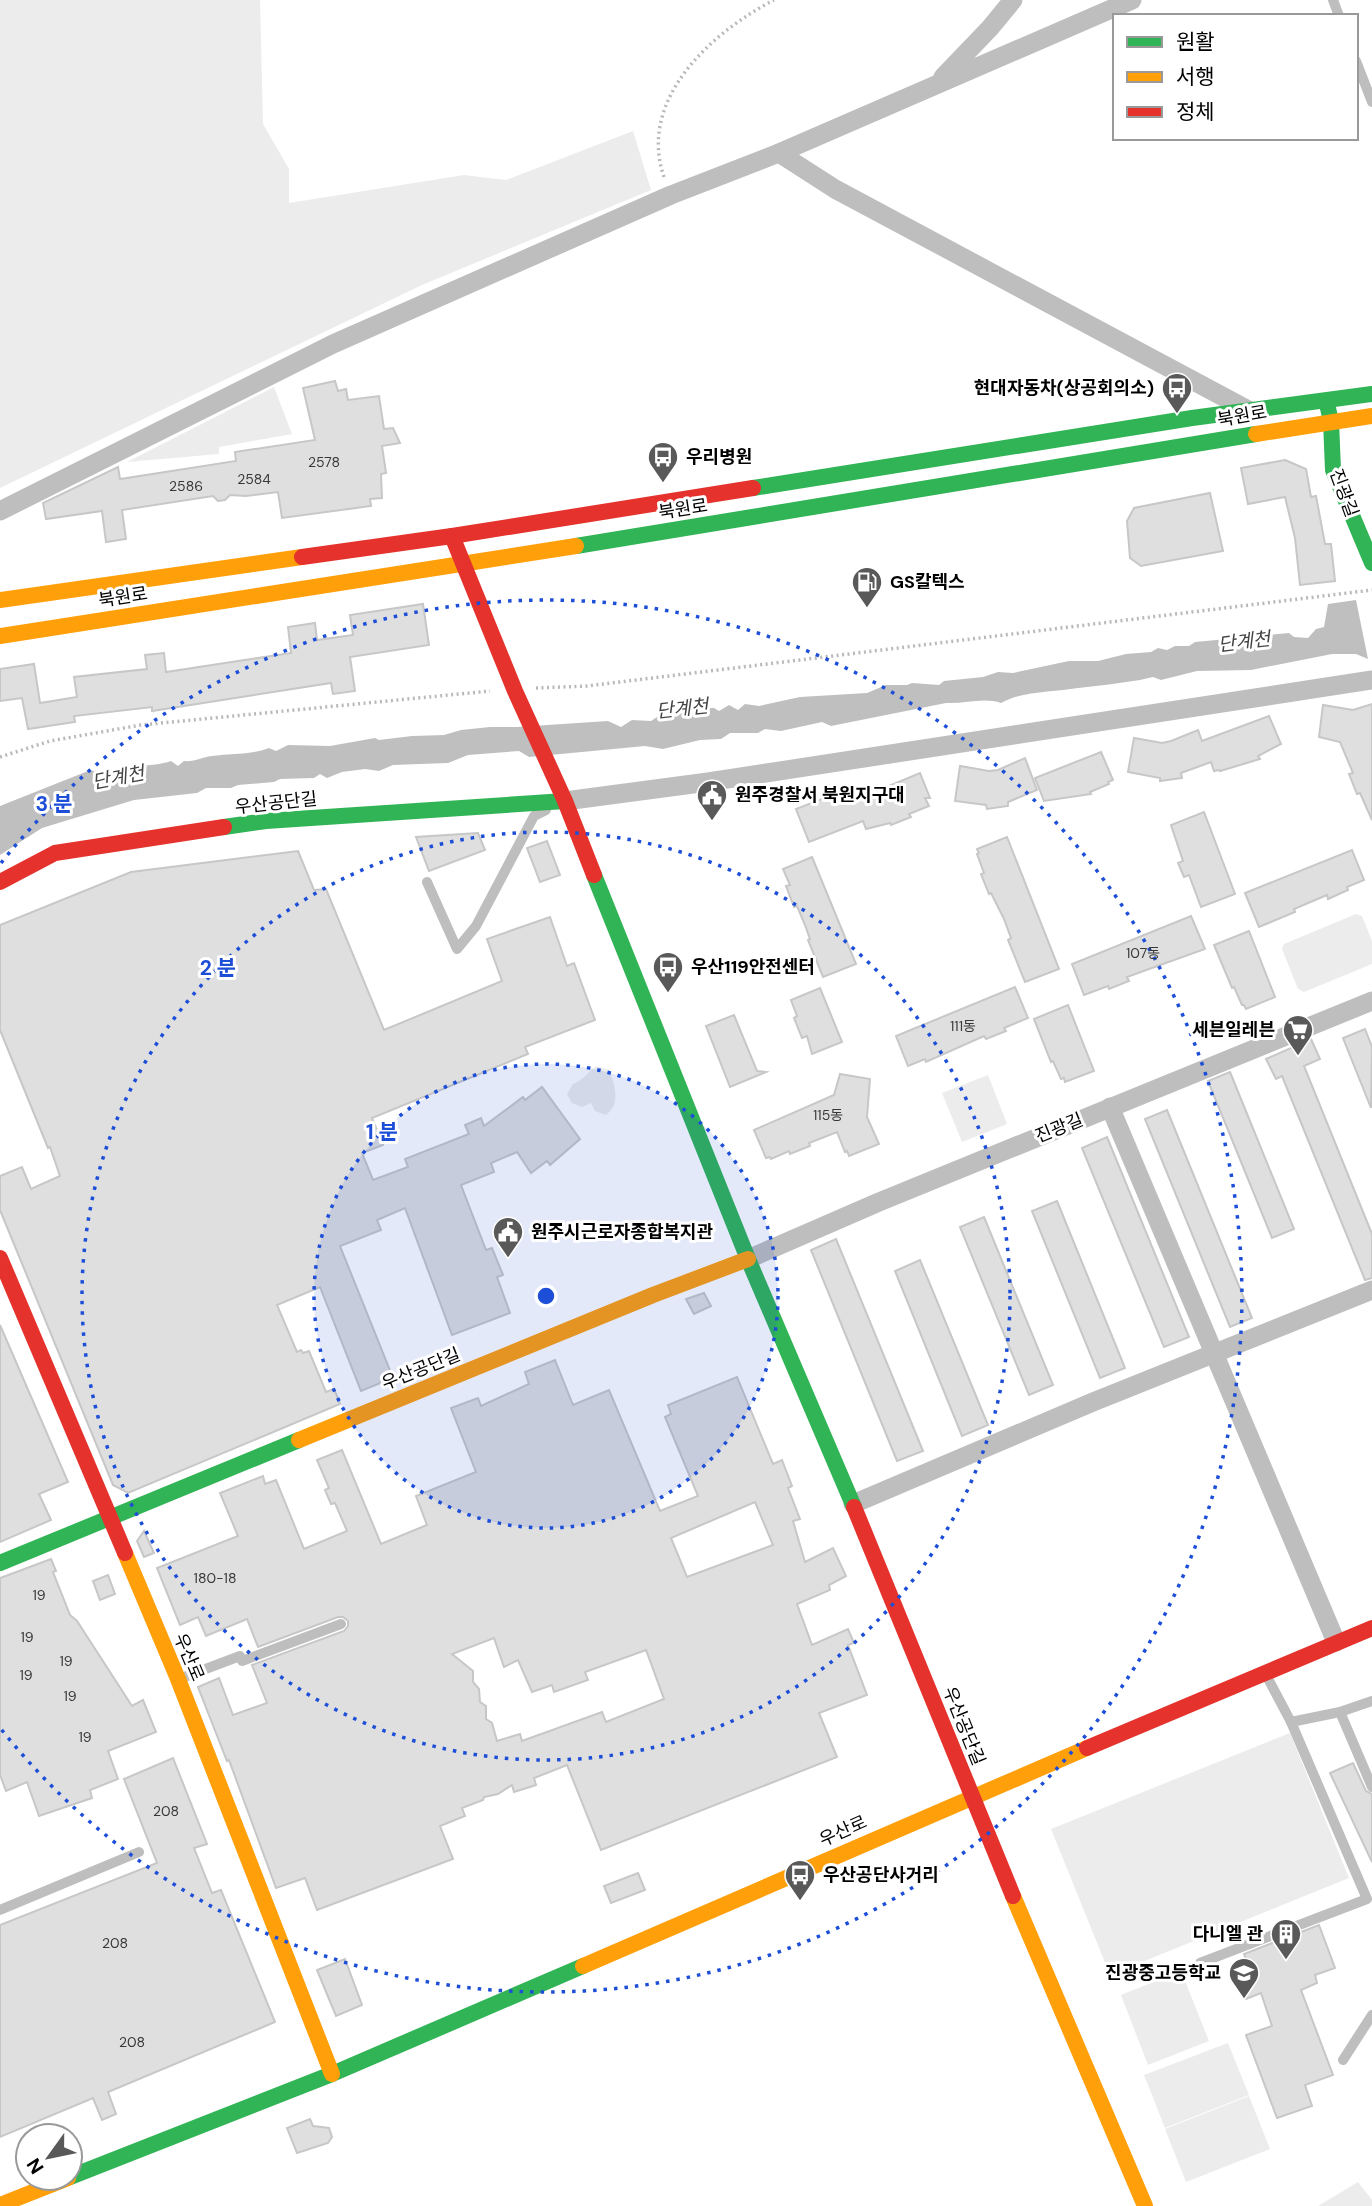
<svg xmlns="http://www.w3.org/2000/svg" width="1372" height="2206" font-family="'DM Sans','Noto Sans KR',sans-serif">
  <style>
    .green { fill: #ececec }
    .water { fill: #bfbfbf }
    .building { fill: #dfdfdf; stroke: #c7c7c7; stroke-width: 2; fill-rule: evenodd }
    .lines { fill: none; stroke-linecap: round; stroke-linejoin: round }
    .path { stroke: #b9b9b9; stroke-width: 3.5; stroke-dasharray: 2 3.5; stroke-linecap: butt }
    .lane { stroke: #bebebe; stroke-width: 10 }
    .street { stroke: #bebebe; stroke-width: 19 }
    .fast { stroke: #30b455; stroke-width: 16 }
    .slow { stroke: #ff9f0a; stroke-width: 16 }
    .jam { stroke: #e5322d; stroke-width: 16 }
    .ring { fill: none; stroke: #1d4ed8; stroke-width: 3.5; stroke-dasharray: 3.5 7 }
    .labels { text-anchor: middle; stroke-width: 6; stroke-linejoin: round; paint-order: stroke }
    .number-label { font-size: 14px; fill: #383838 }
    .poi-label { font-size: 18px; font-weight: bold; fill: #000; stroke: #fff; text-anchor: start }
    .street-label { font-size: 18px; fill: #000; stroke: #fff }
    .water-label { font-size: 19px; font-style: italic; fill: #444; stroke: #fff }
    .centre { fill: #1d4ed8; stroke: #fff; stroke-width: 3.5 }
    .ring-label { font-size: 21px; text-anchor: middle; font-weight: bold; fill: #1d4ed8; stroke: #fff; stroke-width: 6; stroke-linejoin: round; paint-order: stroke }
  </style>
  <rect width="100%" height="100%" fill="#fff"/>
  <g class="green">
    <polygon points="0,0 260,0 263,124 289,169 289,203 464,175 506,180 633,131 651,190 422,285 0,488"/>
    <polygon points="274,387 292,434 219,447 219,454 127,462"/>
    <polygon points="1356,914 1362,916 1372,941 1372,964 1304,992 1298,989 1282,949 1284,944"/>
    <path d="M597 1066 609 1070C615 1085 621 1104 606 1115L595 1111 591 1103 582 1107 572 1103 567 1094 573 1084C584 1080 587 1072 597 1066Z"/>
    <polygon points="988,1075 1007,1124 962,1142 942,1093"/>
    <polygon points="1290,1733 1349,1878 1110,1975 1051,1829"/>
    <polygon points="1181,1971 1209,2041 1148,2065 1121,1995"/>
    <polygon points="1228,2043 1249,2095 1165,2128 1144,2075"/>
    <polygon points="1249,2096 1270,2149 1186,2182 1165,2129"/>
    <polygon points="1358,2182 1372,2200 1372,2206 1318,2206"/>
  </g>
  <path class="water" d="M1356 600 1368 659 1356 654H1332L1251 670 1197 671 1161 680 1153 677 1140 680C1119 683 1099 686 1078 688 1054 692 1022 691 1001 703 984 697 965 704 946 703L831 726 822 722 781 731 765 729 758 733H730L721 739 700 740 663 749 645 746 529 757 519 751 468 755 448 763 393 765 379 771 365 769 342 772 327 778 320 774 314 778 280 779 274 782 238 785 231 788H206L197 793 134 800 42 828 0 855V806L88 771 118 770 124 766C130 768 165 764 171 761L178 766 184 761C195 762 202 757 212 756 231 753 251 755 269 748L276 751 288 745 330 746 375 738 379 740 412 736 444 735 461 730 490 727H517L608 721 621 727 632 720 651 721 660 715 686 712 691 708H714L719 711 729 705 738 710 745 704 759 706 800 697 867 693 886 685H907L912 683 939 685 944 681 983 677 998 672 1013 673 1069 661H1098L1126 654 1151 652 1158 648 1167 650 1175 646H1189L1195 642 1289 633 1294 637 1308 638 1316 629 1324 627 1328 604Z"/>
  <g class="building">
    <polygon points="335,381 338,391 346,389 348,400 379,396 384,429 393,428 400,443 382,446 386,473 381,474 382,498 370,499 371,506 282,518 278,492 246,496 230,495 225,500 218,501 213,496 122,510 126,539 106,542 102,511 46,519 43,503 118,467 120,479 236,461 235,452 315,440 303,388"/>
    <polygon points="1285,460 1306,469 1311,497 1316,496 1325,544 1331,544 1335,581 1300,585 1295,538 1285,497 1248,504 1241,468"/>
    <polygon points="1210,493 1223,551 1141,566 1130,558 1127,521 1134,508"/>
    <polygon points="423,604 429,645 350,657 355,691 333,694 331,683 152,711 152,707 74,716 75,722 28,729 22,698 0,701 0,669 34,664 40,703 77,697 74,677 147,669 145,655 164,653 166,672 291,653 288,627 315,623 317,640 353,635 350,615"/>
    <polygon points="1372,704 1372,820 1360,793 1357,794 1349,774 1353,773 1340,742 1319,737 1323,705 1353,710"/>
    <polygon points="1269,716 1281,744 1258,756 1260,759 1220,771 1219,770 1214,771 1211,762 1181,773 1182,778 1160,781 1160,778 1128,772 1134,738 1162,743 1171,741 1198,730 1202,741"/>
    <polygon points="1101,752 1113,780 1108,782 1109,784 1090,792 1091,794 1044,801 1035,778"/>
    <polygon points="1025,758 1037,790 1008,802 1008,806 987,809 986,805 955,801 960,766 989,771 998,770"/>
    <polygon points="920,773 930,798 925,798 929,806 909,814 911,817 891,825 890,823 866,829 863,821 809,842 796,809 850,788 854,799 865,796"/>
    <polygon points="1204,812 1235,894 1201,907 1189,875 1184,877 1178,863 1183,861 1171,825"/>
    <polygon points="478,833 485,850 429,871 416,837"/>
    <polygon points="1007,837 1059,969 1025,982 1008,940 1011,938 1004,919 991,893 989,894 981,874 984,873 977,854 979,853 977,849"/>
    <polygon points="547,841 560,875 540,882 527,848"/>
    <polygon points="1352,850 1364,880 1347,887 1348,890 1328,899 1327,895 1294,909 1295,912 1259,927 1245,893"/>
    <polygon points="298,851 314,890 326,889 384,1030 502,981 487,939 550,917 567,966 574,963 595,1020 525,1047 528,1054 372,1118 383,1145 362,1153 373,1180 408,1167 405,1159 469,1134 465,1125 481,1118 484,1126 523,1097 525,1100 542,1087 580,1139 550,1165 547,1161 531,1173 517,1152 491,1163 494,1172 461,1185 486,1250 492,1248 503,1275 497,1277 510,1313 452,1335 405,1208 377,1220 381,1230 340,1246 393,1378 361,1391 320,1287 277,1305 297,1352 301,1350 303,1353 309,1351 326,1392 334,1389 340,1404 128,1493 113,1485 0,1210 0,1176 22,1167 31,1189 60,1176 50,1147 48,1148 0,1030 0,925 131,872"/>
    <polygon points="812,857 856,964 823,977 808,940 810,939 805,925 797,906 794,907 786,886 790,885 783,869"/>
    <polygon points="1191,916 1205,949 1138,973 1127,977 1129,981 1109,989 1108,986 1084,995 1072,964"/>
    <polygon points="1249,931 1275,997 1246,1009 1244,1005 1242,1005 1234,987 1232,988 1214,945"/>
    <polygon points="1015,987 1028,1018 1004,1028 1006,1031 986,1039 984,1036 926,1062 925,1059 908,1066 896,1036"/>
    <polygon points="820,988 842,1042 812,1054 807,1036 802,1038 794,1018 797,1016 791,1000"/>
    <polygon points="1068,1005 1094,1071 1065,1082 1064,1078 1061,1079 1053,1061 1051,1062 1034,1019"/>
    <polygon points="734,1015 757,1071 766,1072 730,1087 706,1026"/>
    <polygon points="1365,1029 1372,1047 1371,1108 1343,1038"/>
    <polygon points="1311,1039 1320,1059 1304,1066 1372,1234 1372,1278 1365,1280 1282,1076 1276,1079 1266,1059"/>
    <polygon points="1230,1072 1294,1229 1272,1238 1208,1081"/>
    <polygon points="840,1074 870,1079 867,1117 879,1144 849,1156 847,1151 845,1152 837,1132 809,1143 810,1146 790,1154 789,1151 771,1159 770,1157 766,1158 754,1130 834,1095"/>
    <polygon points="1167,1110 1252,1318 1230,1327 1145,1119"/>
    <polygon points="1107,1137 1189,1337 1164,1347 1082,1148"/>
    <polygon points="1057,1201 1125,1368 1100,1378 1032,1211"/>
    <polygon points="984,1217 1053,1385 1029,1395 960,1227"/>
    <polygon points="836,1239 923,1451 897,1461 811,1250"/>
    <polygon points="920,1260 988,1425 962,1436 895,1271"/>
    <polygon points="704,1293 711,1306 694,1314 686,1299"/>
    <polygon points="0,1325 68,1482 39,1494 51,1520 0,1542"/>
    <path d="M555 1360 573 1405 609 1390 660 1511 698 1496 665 1417 671 1414 668 1405 737 1377 773 1464 782 1460 792 1486 788 1488 800 1519 793 1521 805 1562 833 1548 846 1576 829 1585 830 1590 797 1604 812 1645 848 1629 854 1643 848 1645 867 1695 819 1713 837 1757 601 1850 567 1765 534 1778 536 1785 514 1792 512 1785 498 1794 484 1797 483 1800 462 1808 465 1816 440 1826 453 1859 317 1910 305 1878 276 1888 229 1760 227 1761 198 1687 219 1678 233 1715 267 1703 252 1665 344 1631 348 1626V1621L343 1617H338L258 1647 247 1619 206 1636 198 1617 180 1625 157 1568 238 1536 220 1493 263 1476 265 1484 276 1480 304 1549 347 1531 335 1503 331 1504 325 1490 329 1488 317 1460 342 1450 381 1544 427 1525 416 1496 476 1472 451 1408 478 1398 481 1406 529 1384 525 1372ZM755 1502 773 1545 687 1577 671 1538ZM494 1638 504 1667 518 1660 532 1692 552 1685 554 1692 588 1680 585 1672 646 1650 664 1699 606 1722 602 1712 522 1741 520 1734 497 1741 492 1723 486 1719V1706L480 1702 479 1689 473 1682V1671L452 1654Z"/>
    <polygon points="144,1531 154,1553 144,1557 137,1541"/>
    <polygon points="51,1559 56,1571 53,1572 70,1615 77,1621 132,1706 143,1700 156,1732 108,1751 118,1779 90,1790 92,1798 39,1816 27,1782 6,1791 0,1775 0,1578"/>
    <polygon points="108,1575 115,1594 100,1600 93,1581"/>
    <polygon points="173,1758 207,1844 194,1848 212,1893 221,1890 275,2022 108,2092 116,2114 102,2120 93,2098 0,2137 0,1925 157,1863 124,1779"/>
    <polygon points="1353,1763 1366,1791 1372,1794 1372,1862 1330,1773"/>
    <polygon points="638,1873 645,1890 611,1903 604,1886"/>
    <polygon points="1319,1925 1335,1968 1315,1975 1317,1983 1301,1990 1333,2075 1305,2085 1312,2106 1277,2118 1246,2035 1272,2026 1261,1993 1246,1999 1233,1964 1246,1959 1244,1954"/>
    <polygon points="345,1959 362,2005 336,2016 317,1970"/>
    <polygon points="310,2119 313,2126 329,2128 332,2137 328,2143 297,2153 287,2128"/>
  </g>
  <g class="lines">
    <g class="path">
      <path d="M664 177C637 99 712 32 774 0"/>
      <polyline points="536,688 587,686 1372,590"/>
      <polyline points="0,757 50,741 141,725 490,691"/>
    </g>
    <g class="lane">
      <polyline points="1333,0 1339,16"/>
      <polyline points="1356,61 1372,102"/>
      <polyline points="427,882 457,949 476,926 534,816 546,810"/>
      <polyline points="1265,1673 1291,1722"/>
      <polyline points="179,1679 240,1656 242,1661 341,1624"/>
      <polyline points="1340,1712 1372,1787"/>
      <polyline points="0,1910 139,1852"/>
      <polyline points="1200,1963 1367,1899 1291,1722 1340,1712 1372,1701"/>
      <polyline points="1343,2060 1372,2015"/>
    </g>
    <g class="street">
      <polyline points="943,77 990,28 1013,0"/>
      <polyline points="779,153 1132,0"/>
      <polyline points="0,511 333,344 671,195 779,153 835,189 1248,410"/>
      <polyline points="565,801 708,782 1372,680"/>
      <polyline points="1110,1107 1336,1642"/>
      <polyline points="748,1259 879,1202 1372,1001"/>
      <polyline points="853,1504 1093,1402 1372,1290"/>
    </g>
    <g class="fast">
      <polyline points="1327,404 1331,421 1333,470 1372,563"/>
      <polyline points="753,488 1192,418 1372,394"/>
      <polyline points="576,546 1256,434"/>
      <polyline points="224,827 266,821 565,801"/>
      <polyline points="594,875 748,1259 854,1507"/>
      <polyline points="0,1563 299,1440"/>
      <polyline points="70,2177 332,2074 583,1966"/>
    </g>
    <g class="slow">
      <polyline points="1256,434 1372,416"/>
      <polyline points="0,600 302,557"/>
      <polyline points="0,636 576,546"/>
      <polyline points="299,1440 653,1295 748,1259"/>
      <polyline points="125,1553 178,1679 332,2074"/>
      <polyline points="1013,1896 1145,2206"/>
      <polyline points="583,1966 1087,1748"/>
      <polyline points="0,2205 68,2178"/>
    </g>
    <g class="jam">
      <polyline points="452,536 515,691 565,801 594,875"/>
      <polyline points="302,557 452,536 753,488"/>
      <polyline points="0,882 55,853 224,827"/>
      <polyline points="0,1258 125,1553"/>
      <polyline points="854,1507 1013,1896"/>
      <polyline points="1087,1748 1372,1628"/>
    </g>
  </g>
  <circle cx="546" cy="1296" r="232" fill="#1d4ed8" fill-opacity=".12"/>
  <g class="ring">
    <circle cx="546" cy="1296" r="232"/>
    <circle cx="546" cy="1296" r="464"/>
    <path d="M1 863A696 696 0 1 1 1 1729"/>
  </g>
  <defs>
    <g id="bus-pin" transform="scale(1.575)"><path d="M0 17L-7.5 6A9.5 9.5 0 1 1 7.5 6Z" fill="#595959" stroke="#fff"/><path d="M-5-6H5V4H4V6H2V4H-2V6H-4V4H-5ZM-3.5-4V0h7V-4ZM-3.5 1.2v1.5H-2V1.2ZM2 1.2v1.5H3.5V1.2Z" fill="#fff"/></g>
    <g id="fuel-pin" transform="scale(1.575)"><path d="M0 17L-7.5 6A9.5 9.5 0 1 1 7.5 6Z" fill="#595959" stroke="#fff"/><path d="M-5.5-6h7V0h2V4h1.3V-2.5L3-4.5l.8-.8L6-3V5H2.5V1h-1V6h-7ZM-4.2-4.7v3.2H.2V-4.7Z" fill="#fff"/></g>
    <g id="civic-pin" transform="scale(1.575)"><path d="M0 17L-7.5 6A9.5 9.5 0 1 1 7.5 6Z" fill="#595959" stroke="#fff"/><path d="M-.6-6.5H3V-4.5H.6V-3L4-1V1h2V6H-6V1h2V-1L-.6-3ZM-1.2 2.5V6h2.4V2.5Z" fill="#fff"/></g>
    <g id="supermarket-pin" transform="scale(1.575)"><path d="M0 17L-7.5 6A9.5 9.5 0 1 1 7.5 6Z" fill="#595959" stroke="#fff"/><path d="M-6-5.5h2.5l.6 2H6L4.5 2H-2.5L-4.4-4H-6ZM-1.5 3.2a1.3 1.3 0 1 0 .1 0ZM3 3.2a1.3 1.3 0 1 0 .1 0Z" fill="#fff"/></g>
    <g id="building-pin" transform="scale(1.575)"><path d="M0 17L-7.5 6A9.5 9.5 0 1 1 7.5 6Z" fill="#595959" stroke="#fff"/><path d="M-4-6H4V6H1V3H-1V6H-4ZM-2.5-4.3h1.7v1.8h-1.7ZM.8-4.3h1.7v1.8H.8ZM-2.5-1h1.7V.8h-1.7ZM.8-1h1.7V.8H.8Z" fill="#fff"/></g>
    <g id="school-pin" transform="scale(1.575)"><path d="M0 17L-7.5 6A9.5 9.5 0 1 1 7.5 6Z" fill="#595959" stroke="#fff"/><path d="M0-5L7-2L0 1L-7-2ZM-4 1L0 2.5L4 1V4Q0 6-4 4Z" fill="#fff"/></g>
  </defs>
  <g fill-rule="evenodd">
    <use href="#bus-pin" x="1177" y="388"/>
    <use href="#bus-pin" x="663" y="457"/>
    <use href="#fuel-pin" x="867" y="582"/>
    <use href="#civic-pin" x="712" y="795"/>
    <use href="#bus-pin" x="668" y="967"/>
    <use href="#supermarket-pin" x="1298" y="1030"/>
    <use href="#civic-pin" x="508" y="1232"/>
    <use href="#bus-pin" x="800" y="1875"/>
    <use href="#building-pin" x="1286" y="1934"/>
    <use href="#school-pin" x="1244" y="1973"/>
  </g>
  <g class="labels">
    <g class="number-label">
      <text x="324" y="467">2578</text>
      <text x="254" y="484">2584</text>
      <text x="186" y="491">2586</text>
      <text x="1143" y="958">107동</text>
      <text x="963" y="1031">111동</text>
      <text x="828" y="1120">115동</text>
      <text x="215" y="1583">180-18</text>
      <text x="39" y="1600">19</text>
      <text x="27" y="1642">19</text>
      <text x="66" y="1666">19</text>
      <text x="26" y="1680">19</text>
      <text x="70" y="1701">19</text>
      <text x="85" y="1742">19</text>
      <text x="166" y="1816">208</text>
      <text x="115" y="1948">208</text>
      <text x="132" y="2047">208</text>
    </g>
    <g class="poi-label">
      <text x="1154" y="394" text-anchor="end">현대자동차(상공회의소)</text>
      <text x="686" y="463">우리병원</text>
      <text x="890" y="588">GS칼텍스</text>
      <text x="735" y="801">원주경찰서 북원지구대</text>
      <text x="691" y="973">우산119안전센터</text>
      <text x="1275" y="1036" text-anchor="end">세븐일레븐</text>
      <text x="531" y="1238">원주시근로자종합복지관</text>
      <text x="823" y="1881">우산공단사거리</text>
      <text x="1263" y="1940" text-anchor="end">다니엘 관</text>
      <text x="1221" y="1979" text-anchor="end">진광중고등학교</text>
    </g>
    <g class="street-label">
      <text transform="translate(1242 416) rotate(-10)" y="6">북원로</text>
      <text transform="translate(1344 493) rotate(70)" y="6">진광길</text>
      <text transform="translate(683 509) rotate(-9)" y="6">북원로</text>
      <text transform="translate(123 597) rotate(-9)" y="6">북원로</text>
      <text transform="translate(276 803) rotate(-6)" y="6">우산공단길</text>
      <text transform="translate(1059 1128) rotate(-22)" y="6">진광길</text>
      <text transform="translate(421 1369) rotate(-22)" y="6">우산공단길</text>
      <text transform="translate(189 1657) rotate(67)" y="6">우산로</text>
      <text transform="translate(964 1726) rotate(68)" y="6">우산공단길</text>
      <text transform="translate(843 1831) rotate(-24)" y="6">우산로</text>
    </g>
    <g class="water-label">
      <text transform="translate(1244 641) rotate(-7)" y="7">단계천</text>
      <text transform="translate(682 708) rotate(-6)" y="7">단계천</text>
      <text transform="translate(118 777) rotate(-11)" y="7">단계천</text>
    </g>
  </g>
  <circle cx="546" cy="1296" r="10" class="centre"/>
  <g class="ring-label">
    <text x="54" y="811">3 분</text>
    <text x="218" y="975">2 분</text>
    <text x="382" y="1139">1 분</text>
  </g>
  <rect x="1113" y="14" width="245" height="126" fill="#ffffff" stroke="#999999" stroke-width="2"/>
  <rect x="1127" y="37" width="35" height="10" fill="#30b455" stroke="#999999" stroke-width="2"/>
  <text x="1176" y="49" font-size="21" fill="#000000">원활</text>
  <rect x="1127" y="72" width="35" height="10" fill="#ff9f0a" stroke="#999999" stroke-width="2"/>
  <text x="1176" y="84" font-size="21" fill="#000000">서행</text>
  <rect x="1127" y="107" width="35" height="10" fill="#e5322d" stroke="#999999" stroke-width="2"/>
  <text x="1176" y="119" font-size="21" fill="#000000">정체</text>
  <g transform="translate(49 2157) rotate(237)"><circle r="33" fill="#ffffff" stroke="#999999" stroke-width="2"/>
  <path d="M0-5L12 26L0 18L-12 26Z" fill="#595959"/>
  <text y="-10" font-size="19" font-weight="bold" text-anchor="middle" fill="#000000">N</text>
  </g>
</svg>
